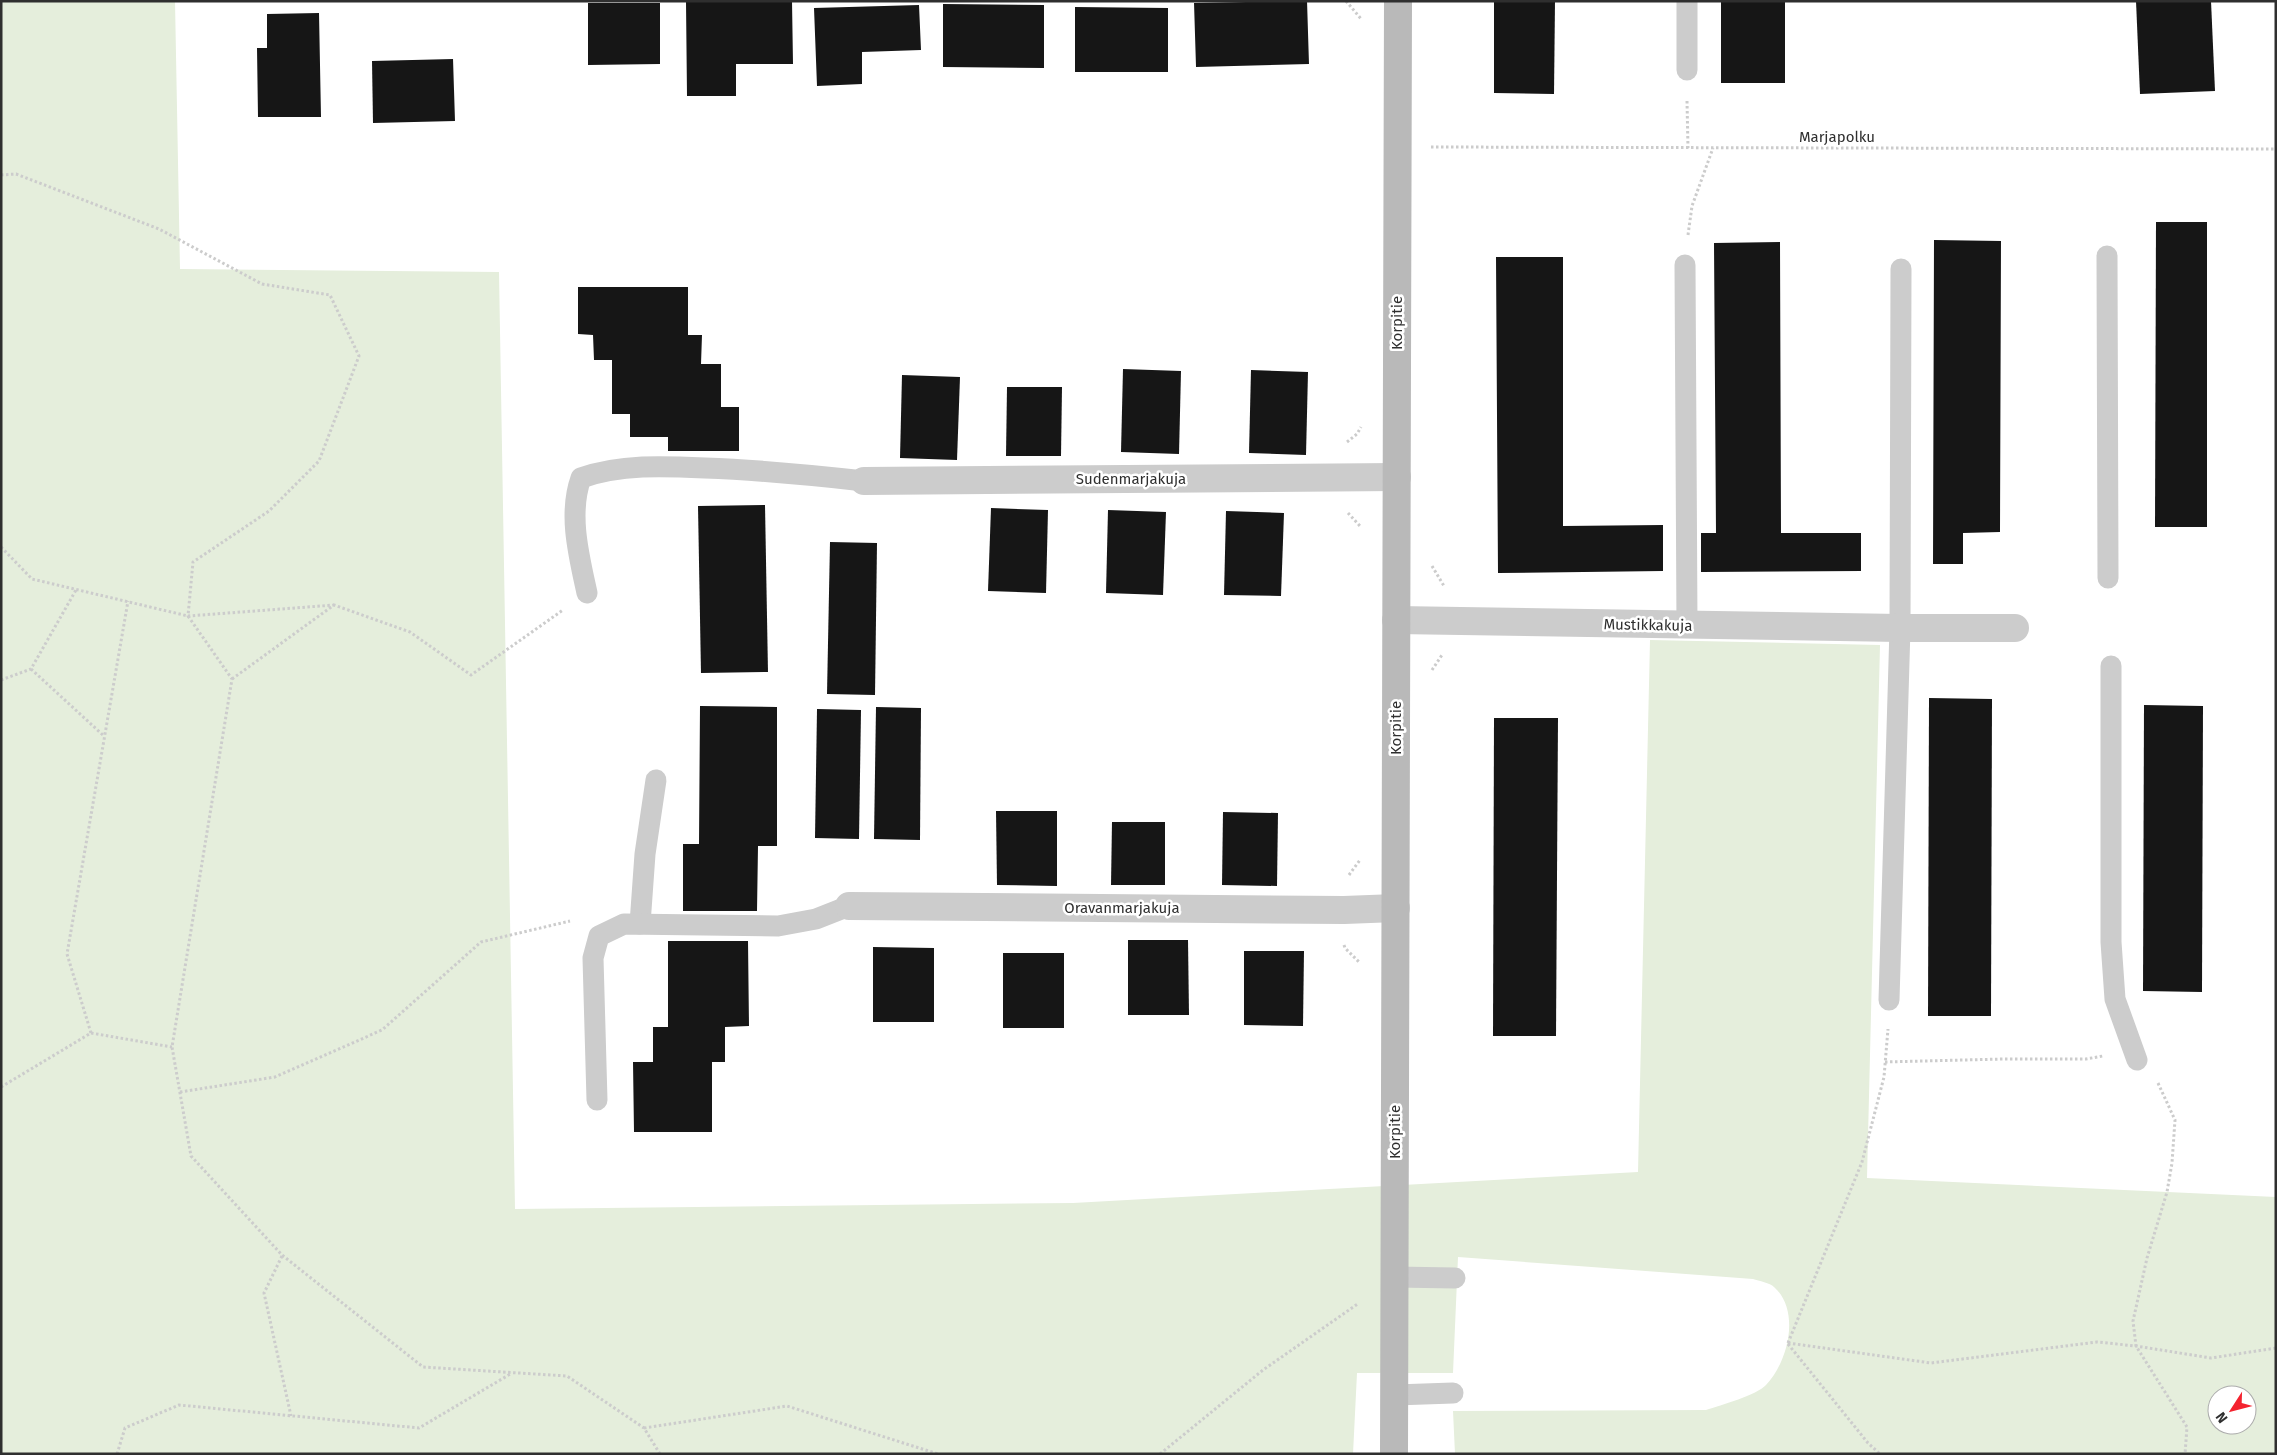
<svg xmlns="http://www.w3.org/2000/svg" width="2277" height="1455" font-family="'Fira Sans',sans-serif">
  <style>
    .green { fill: #e5eedc; fill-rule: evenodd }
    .building { fill: #161616 }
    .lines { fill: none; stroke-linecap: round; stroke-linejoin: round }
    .path { stroke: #ccc; stroke-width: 3; stroke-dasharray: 2.5 2.5; stroke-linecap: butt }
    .lane { stroke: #ccc; stroke-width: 21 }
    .street { stroke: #ccc; stroke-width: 28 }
    .secondary { stroke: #b9b9b9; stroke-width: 28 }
    .labels { text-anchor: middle; stroke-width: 5; stroke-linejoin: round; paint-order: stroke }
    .street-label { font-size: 15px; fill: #2f2f2f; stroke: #fff }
  </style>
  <rect width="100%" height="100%" fill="#fff"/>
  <path class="green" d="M1 1H175L180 269 499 272 515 1209 1073 1203 1638 1172 1650 640 1880 645 1867 1178 2276 1197V1454H1455L1453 1411 1706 1410C1721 1405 1757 1395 1766 1385 1788 1362 1801 1311 1774 1287 1770 1283 1759 1281 1753 1279L1458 1257 1453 1373H1357L1353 1454H1ZM2217 1395H2247V1425H2217Z"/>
  <g class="building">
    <polygon points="792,1 793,64 736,64 736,96 687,96 686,2"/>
    <polygon points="1307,1 1309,64 1196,67 1194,3"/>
    <polygon points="1494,1 1555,1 1554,94 1494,93"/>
    <rect x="1721" y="1" width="64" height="82"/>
    <polygon points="2136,1 2211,1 2215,91 2140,94"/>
    <polygon points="588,3 660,3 660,64 588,65"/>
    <polygon points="943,4 1044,5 1044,68 943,67"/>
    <polygon points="919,5 921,50 862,52 862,84 817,86 814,8"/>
    <polygon points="1075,7 1168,8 1168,72 1075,72"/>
    <polygon points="319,13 321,117 258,117 257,48 267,48 267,14"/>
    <polygon points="453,59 455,121 373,123 372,61"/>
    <polygon points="2156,222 2207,222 2207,527 2155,527"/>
    <polygon points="1934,240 2001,241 2000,532 1963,533 1963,564 1933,564"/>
    <polygon points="1780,242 1781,533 1861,533 1861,571 1701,572 1701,533 1716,533 1714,243"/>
    <polygon points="1496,257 1563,257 1563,526 1663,525 1663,571 1498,573"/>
    <polygon points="578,287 688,287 688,335 702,335 701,364 721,364 721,407 739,407 739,451 668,451 668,437 630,437 630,414 612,414 612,360 594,360 593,335 578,334"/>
    <polygon points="1123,369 1181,371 1179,454 1121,452"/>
    <polygon points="1251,370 1308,372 1306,455 1249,453"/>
    <polygon points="902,375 960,377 957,460 900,458"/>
    <polygon points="1007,387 1062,387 1061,456 1006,456"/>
    <polygon points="765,505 768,672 701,673 698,506"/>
    <polygon points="991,508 1048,510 1046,593 988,591"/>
    <polygon points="1108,510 1166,512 1163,595 1106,593"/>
    <polygon points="1226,511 1284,513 1281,596 1224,595"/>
    <polygon points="830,542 877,543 875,695 827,694"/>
    <polygon points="1929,698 1992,699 1991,1016 1928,1016"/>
    <polygon points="2144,705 2203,706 2202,992 2143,991"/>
    <polygon points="700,706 777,707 777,846 758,846 757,911 683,911 683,844 699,844"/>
    <polygon points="876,707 921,708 920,840 874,839"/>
    <polygon points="817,709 861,710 859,839 815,838"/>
    <polygon points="1494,718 1558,718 1556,1036 1493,1036"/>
    <polygon points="996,811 1057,811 1057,886 997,885"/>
    <polygon points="1223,812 1278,813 1277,886 1222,885"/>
    <polygon points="1112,822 1165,822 1165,885 1111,885"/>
    <polygon points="1128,940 1188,940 1189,1015 1128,1015"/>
    <polygon points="668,941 748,941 749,1026 725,1027 725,1062 712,1062 712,1132 634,1132 633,1062 653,1062 653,1027 668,1027"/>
    <polygon points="873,947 934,948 934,1022 873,1022"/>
    <polygon points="1244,951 1304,951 1303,1026 1244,1025"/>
    <rect x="1003" y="953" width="61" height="75"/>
  </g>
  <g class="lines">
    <g class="path">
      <polyline points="1346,1 1362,20"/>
      <polyline points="1687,101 1688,148"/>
      <polyline points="1431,147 2276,149"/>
      <polyline points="1,175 16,174 159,229 262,284 330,295 359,356 319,461 269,511 193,562 188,616 334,605"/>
      <polyline points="1688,235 1692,206 1713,148"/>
      <polyline points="1347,442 1357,434 1361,427"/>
      <polyline points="1348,513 1360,526"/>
      <polyline points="1,547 32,579 188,616 232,679 172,1047 191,1156 282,1255 423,1367 567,1376 644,1428 660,1454"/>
      <polyline points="1432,566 1444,586"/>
      <polyline points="31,669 104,736"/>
      <polyline points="1432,670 1442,655"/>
      <polyline points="232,679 334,605 410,632 471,675 563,610"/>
      <polyline points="1,680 31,669 76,590"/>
      <polyline points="1349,875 1360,860"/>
      <polyline points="1344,945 1345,948 1359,962"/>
      <polyline points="91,1033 67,954 128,601"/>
      <polyline points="1885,1062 2004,1059 2086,1059 2103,1056"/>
      <polyline points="2158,1083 2175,1120 2172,1163 2167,1192 2147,1258 2133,1321 2136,1346 2187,1427 2185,1454"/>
      <polyline points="1,1087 91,1033 172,1047"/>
      <polyline points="180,1092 275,1077 382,1030 481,942 570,921"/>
      <polyline points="282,1256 264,1293 291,1416"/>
      <polyline points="1788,1343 1931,1363 2097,1342 2136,1346 2211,1358 2276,1348"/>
      <polyline points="1788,1343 1862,1162 1884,1077 1888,1029"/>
      <polyline points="1788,1344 1868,1443 1880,1454"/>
      <polyline points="644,1428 787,1406 938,1454"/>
      <polyline points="117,1454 125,1428 179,1405 419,1428 512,1373"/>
      <polyline points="1160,1454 1263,1370 1359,1303"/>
    </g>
    <g class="lane">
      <polyline points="1687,1 1687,70"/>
      <polyline points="2107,256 2108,578"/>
      <polyline points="1685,265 1687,625"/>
      <path d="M587 593C579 556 568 514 581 478 620 464 664 466 705 468 759 470 811 475 864 481"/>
      <polyline points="2111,666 2111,942 2115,999 2137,1060"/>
      <polyline points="640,924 645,854 656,780"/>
      <polyline points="1889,1000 1900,628 1901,269"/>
      <polyline points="597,1100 593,958 599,936 624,924 778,926 816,919 849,906"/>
      <polyline points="1395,1277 1455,1278"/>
      <polyline points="1395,1395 1453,1393"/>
    </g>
    <g class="street">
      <polyline points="864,481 1397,477"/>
      <polyline points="1396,620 1900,628 2015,628"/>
      <polyline points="849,906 1344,910 1396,908"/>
    </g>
    <polyline class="secondary" points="1394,1454 1398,1"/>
  </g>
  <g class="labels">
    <g class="street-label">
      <text x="1837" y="142">Marjapolku</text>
      <text transform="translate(1397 323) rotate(-90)" y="5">Korpitie</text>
      <text x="1131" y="484">Sudenmarjakuja</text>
      <text transform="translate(1648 625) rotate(1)" y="5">Mustikkakuja</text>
      <text transform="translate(1396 728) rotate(-90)" y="5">Korpitie</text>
      <text x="1122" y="913">Oravanmarjakuja</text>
      <text transform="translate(1395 1132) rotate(-90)" y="5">Korpitie</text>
    </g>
  </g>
  <rect width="2277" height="1455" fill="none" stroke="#2f2f2f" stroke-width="5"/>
  <g transform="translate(2232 1410) rotate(234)"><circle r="24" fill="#ffffff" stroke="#acacac"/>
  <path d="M0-4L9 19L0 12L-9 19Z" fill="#f4232f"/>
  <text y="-8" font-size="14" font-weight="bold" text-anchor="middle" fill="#2f2f2f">N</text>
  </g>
</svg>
